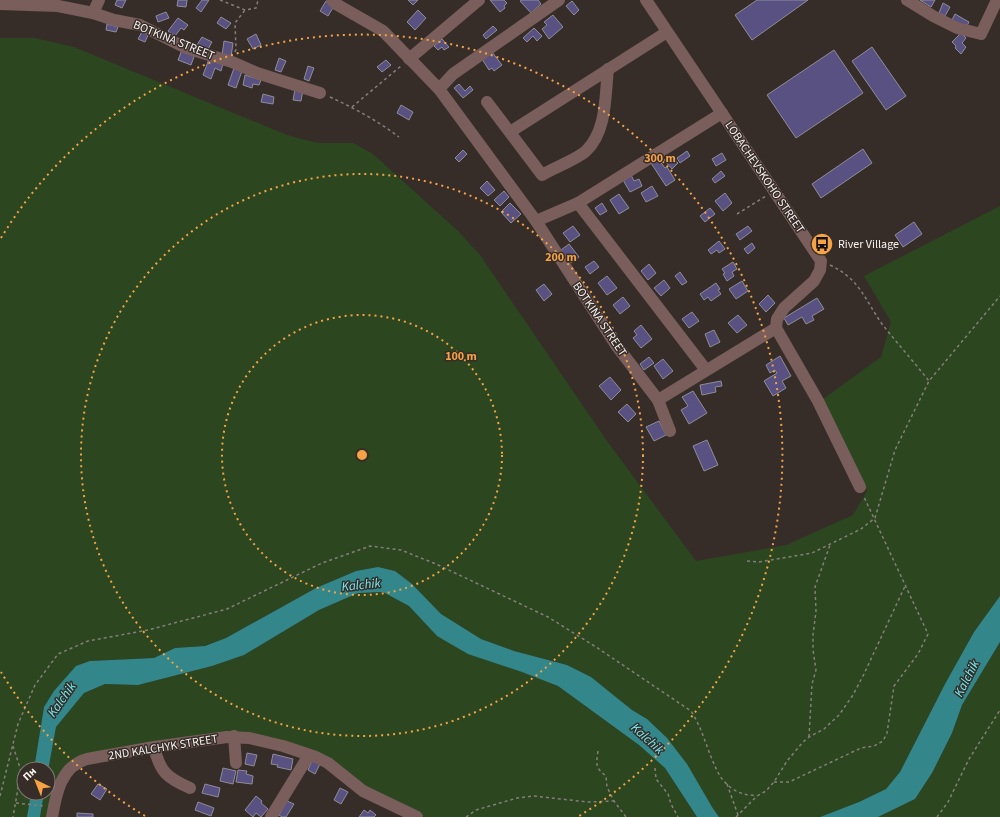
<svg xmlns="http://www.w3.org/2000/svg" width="1000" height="817" font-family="'Source Sans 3',sans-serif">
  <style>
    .green { fill: #2c461f }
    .water { fill: #33878b }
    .building { fill: #585182; stroke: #8e8d97 }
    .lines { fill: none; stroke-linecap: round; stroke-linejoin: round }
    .path { stroke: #867e7b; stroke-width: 1.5; stroke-dasharray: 3 3; stroke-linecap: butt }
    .minor { stroke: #795e5b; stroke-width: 12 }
    .ring { fill: none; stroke: #f5a345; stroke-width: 2; stroke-dasharray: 2 4 }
    .labels { text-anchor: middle; stroke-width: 3; stroke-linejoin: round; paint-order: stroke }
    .street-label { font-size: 12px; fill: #f7f1ee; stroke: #362d29 }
    .poi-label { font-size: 12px; fill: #f7f1ee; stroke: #362d29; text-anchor: start }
    .water-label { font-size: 13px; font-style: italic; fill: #73edf2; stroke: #362d29 }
    .centre { fill: #f5a345; stroke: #362d29; stroke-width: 2 }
    .ring-label { font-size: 12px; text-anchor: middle; font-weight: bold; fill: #f5a345; stroke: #362d29; stroke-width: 3; stroke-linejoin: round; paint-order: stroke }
  </style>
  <rect width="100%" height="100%" fill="#362d29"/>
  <g class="green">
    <polygon points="0,38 35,38 74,47 287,135 318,143 353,143 373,154 458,231 480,255 607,441 696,561 786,545 853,515 867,491 823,399 881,357 891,322 864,276 1000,206 1000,596 974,632 945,684 900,772 886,789 859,802 820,817 719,817 647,719 632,710 591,677 567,665 514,651 481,639 441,614 412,584 395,571 378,567 356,571 316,588 226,638 205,646 175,648 154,658 90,661 44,707 34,769 24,769 24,793 31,793 27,817 0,817"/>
    <polygon points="383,592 409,606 437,636 558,686 639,745 665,768 697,817 425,817 359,782 331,760 312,749 250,735 74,760 49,817 40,817 44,793 48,793 48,771 56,727 84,693 105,684 138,685 212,666 244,655 319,610 358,593"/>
    <polygon points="1000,642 1000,817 878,817 915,799 932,773 952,733 962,705"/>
  </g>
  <g class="water">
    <polygon points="378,567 395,571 412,584 441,614 481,639 514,651 567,665 591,677 632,710 647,719 667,738 687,764 712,807 719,817 697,817 665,768 639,745 558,686 522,672 468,654 437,636 409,606 383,592 358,593 319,610 244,655 212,666 138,685 105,684 84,693 56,727 48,771 48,769 34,769 44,707 54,691 76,666 90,661 154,658 175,648 205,646 226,638 316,588 356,571"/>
    <polygon points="1000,596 1000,642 962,705 952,733 932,773 915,799 878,817 820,817 859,802 886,789 900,772 945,684 974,632"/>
    <polygon points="31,793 44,793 40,817 27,817"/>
  </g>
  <g class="building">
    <polygon points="117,0 126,0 122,8 115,5"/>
    <polygon points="178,0 187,0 186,7 177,6"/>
    <polygon points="202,0 209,0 201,12 196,8"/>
    <polygon points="408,0 418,0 413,5"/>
    <polygon points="490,0 504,0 507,3 504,6 505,8 500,12"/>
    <polygon points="522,0 538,0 541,4 531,13 520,1"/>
    <polygon points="757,0 808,0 752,40 735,15"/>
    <polygon points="920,0 935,0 931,7"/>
    <polygon points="326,1 334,6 328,16 320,11"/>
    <polygon points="572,1 579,10 574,15 566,6"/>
    <polygon points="943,3 950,7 945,16 939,13"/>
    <polygon points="418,10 426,18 415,30 407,22"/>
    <polygon points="166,12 169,18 158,22 156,16"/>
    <polygon points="955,14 969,22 966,28 952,20"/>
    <polygon points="553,15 563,27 549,39 542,29 547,25 544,22"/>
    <polygon points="221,17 231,23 226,29 217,23"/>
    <polygon points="178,18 188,25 184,30 181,28 175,36 168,31"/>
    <polygon points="107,24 118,27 116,32 106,30"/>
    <polygon points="493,26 497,30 486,39 483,35"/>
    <polygon points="534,28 542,36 537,41 533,36 527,42 523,38"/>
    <polygon points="143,30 149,33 145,42 138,39"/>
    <polygon points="961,33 966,38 962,43 966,47 961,54 955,48 956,46 952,42"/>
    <polygon points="256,34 261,45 253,49 247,39"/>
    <polygon points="202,37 212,42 207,51 197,45"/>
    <polygon points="442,39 449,47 444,50 442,47 438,50 434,46"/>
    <polygon points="224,41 233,43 231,57 222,56"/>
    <polygon points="872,47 906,96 886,110 852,61"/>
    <polygon points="182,50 195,54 191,65 178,60"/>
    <polygon points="834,50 863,93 796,138 767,95"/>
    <polygon points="492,52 502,65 494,71 492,68 489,70 482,59"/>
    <polygon points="279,58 286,61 281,72 275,70"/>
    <polygon points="209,59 223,64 221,71 215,68 211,79 203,75"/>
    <polygon points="386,60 391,65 382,72 377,67"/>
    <polygon points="308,66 314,68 309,81 304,79"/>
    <polygon points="234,68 242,71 236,88 228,85"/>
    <polygon points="245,75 261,80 259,85 253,84 252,88 243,85"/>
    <polygon points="459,84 465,91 470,86 473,90 463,98 454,88"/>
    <polygon points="295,89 303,90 301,101 293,100"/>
    <polygon points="263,94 274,97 273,104 261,102"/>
    <polygon points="401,105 413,112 409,120 397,113"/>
    <polygon points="863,149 872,163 821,198 812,184"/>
    <polygon points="463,150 467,154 459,162 455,158"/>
    <polygon points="687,151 690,156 680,163 677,158"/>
    <polygon points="722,153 726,160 716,166 712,159"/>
    <polygon points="670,155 678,163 672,169 664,160"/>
    <polygon points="658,159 665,168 667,167 675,180 666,186 651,163"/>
    <polygon points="721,171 725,176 715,183 712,179"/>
    <polygon points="631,175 634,181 639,179 642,186 630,192 623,180"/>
    <polygon points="487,181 495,190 488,196 480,188"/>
    <polygon points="652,186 658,196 646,202 641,193"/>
    <polygon points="504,191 509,197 500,206 494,200"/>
    <polygon points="725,193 732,203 723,211 715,201"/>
    <polygon points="619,194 629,208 619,214 610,200"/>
    <polygon points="510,203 521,214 511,223 501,212"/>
    <polygon points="602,203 607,211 600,215 595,208"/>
    <polygon points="710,208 715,214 705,222 700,216"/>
    <polygon points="914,222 922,234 903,247 895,235"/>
    <polygon points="573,226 580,235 570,242 563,233"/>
    <polygon points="748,226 752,231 740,240 736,234"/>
    <polygon points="719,241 725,249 719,253 717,250 711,254 708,250"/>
    <polygon points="752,243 755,248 748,254 744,249"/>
    <polygon points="569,244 579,257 571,263 561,250"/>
    <polygon points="594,261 599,267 590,274 585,267"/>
    <polygon points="733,262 737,269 732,272 734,276 727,281 723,274 725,273 722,269"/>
    <polygon points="649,264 656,273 648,280 641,271"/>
    <polygon points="680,272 687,282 682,285 675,276"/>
    <polygon points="607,276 617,288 607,295 598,283"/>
    <polygon points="664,280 670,288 661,296 654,288"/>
    <polygon points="742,281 748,291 736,299 729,289"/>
    <polygon points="716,283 720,289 718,290 721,294 711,301 708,297 704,300 700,294"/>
    <polygon points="544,284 552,294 544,301 536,290"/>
    <polygon points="768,295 775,303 766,312 759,304"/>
    <polygon points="623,297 630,306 620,314 613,305"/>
    <polygon points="817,298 824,309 812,316 814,320 806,324 802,317 788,325 784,318"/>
    <polygon points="692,312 699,321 689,328 682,319"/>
    <polygon points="738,315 747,325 737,333 728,323"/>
    <polygon points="641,325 652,339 641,348 633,338 637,335 634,331"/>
    <polygon points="714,330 720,342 710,347 705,334"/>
    <polygon points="780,356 791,376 782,381 786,388 773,396 764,381 777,373 775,370 770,373 766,365"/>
    <polygon points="649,357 654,363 644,370 640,364"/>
    <polygon points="663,359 673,371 663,379 654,366"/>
    <polygon points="610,377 621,390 611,400 599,386"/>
    <polygon points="721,381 722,386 715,387 716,392 702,395 700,385"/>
    <polygon points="693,391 707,413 689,424 681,410 688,406 682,397"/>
    <polygon points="627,404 636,414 628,422 618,412"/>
    <polygon points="659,421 666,435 654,441 646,427"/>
    <polygon points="707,440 718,465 704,471 693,446"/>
    <polygon points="247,753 257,755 254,766 245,764"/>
    <polygon points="273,754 293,759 291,770 277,767 278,765 271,764"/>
    <polygon points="313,758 321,762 315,774 308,770"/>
    <polygon points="223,768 236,771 233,784 220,781"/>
    <polygon points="238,770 247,771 246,774 253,776 252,784 236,782"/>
    <polygon points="98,784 107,789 100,800 91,794"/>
    <polygon points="205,784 220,788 218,797 202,793"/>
    <polygon points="340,788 348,792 341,804 334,800"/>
    <polygon points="256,796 262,801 261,803 268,809 261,817 256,813 253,817 245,810"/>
    <polygon points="287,801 294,804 286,817 282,817 279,815"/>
    <polygon points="198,802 214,808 211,816 195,810"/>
    <polygon points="364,810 368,813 370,810 376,815 374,817 359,817"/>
    <polygon points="77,813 93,814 93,817 77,817"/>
  </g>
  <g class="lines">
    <g class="path">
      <polyline points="220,0 245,10 256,8 258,0"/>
      <polyline points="235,52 236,49 235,23 245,10"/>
      <path d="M330 97C354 108 378 121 399 137"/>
      <polyline points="352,107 401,66"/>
      <polyline points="737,214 766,196"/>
      <path d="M830 265C860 279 865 300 882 324 897 343 914 362 929 381"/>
      <polyline points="747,561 759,562 812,553 861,529 875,518 895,450 929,381 1000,296"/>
      <polyline points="809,737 812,684 816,670 813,650 813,635 816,611 815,587 830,545"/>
      <polyline points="13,746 21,771 13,817"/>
      <path d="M598 751C596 765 595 767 606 776L607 787 614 801 626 817"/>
      <polyline points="655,768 656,779 668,794 671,804 678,817"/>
      <polyline points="774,782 789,782 861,748 874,746 883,741 887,733 894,686 918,654 928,634 864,497"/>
      <polyline points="727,784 738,815"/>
      <path d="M0 796 18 724 35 685 58 654 88 641 148 630 227 609 322 563 370 546 401 550 436 564 548 617 596 647 691 711C704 731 708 755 720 776 725 784 735 792 744 794 748 795 753 795 757 796"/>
      <polyline points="16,803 44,806"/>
      <polyline points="466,817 476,810 517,798 534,796 588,802 614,801"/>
      <polyline points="736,817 757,796 766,791 774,782 787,761 803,742 809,737 824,729 839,715 853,695 864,674 906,584"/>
      <polyline points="937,817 948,802 969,759 1000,710"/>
    </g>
    <g class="minor">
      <polyline points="332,0 336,4 383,31 439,89 536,221 616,345 658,400 670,431"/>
      <polyline points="646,0 821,261 820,270 814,281 784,308 777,319 776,328"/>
      <polyline points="907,0 933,16 957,28 981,34 997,0"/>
      <polyline points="0,4 58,6 93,13 114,20 140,25 186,48 232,62 257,73 320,93"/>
      <polyline points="93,13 99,0"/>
      <polyline points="409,59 479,0"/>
      <polyline points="439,89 453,74 559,0"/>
      <path d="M487 102 542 175C554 168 577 159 586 151 607 131 605 96 608 69"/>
      <polyline points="510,132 667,32"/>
      <polyline points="578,203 706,370"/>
      <polyline points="536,221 578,203 722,113"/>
      <polyline points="776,328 818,401 860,487"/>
      <polyline points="658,400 776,328"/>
      <polyline points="234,736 236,763"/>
      <path d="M154 747C160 772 167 778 190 788"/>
      <path d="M52 817C56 794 61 766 87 759L154 747 227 737 249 738 283 746 316 757 328 763 363 791 417 817"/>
      <polyline points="271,817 309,755"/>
    </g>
  </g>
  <g class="ring">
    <circle cx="362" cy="455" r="140"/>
    <circle cx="362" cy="455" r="281"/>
    <path d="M145 816A421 421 0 0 1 1 672M1 238A421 421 0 1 1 579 816"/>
  </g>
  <defs>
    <g id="bus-disc" transform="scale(1.15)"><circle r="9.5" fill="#f5a345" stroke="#362d29"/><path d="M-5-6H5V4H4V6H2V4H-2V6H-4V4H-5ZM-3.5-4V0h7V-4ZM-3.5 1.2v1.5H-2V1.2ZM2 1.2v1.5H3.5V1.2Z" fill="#111"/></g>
  </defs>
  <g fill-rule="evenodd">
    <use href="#bus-disc" x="822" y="244"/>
  </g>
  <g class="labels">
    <g class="street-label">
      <text transform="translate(174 40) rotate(22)" y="4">BOTKINA STREET</text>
      <text transform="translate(765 177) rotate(56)" y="4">LOBACHEVSKOHO STREET</text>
      <text transform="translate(600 319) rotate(56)" y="4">BOTKINA STREET</text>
      <text transform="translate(163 747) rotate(-9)" y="4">2ND KALCHYK STREET</text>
    </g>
    <g class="poi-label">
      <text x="838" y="248">River Village</text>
    </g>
    <g class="water-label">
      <text transform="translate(361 584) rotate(-6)" y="5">Kalchik</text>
      <text transform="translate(966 678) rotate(-63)" y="5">Kalchik</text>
      <text transform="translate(61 699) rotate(-55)" y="5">Kalchik</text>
      <text transform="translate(648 738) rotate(42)" y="5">Kalchik</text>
    </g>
  </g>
  <circle cx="362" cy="455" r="6" class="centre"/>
  <g class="ring-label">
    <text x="660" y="162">300 m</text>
    <text x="561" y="261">200 m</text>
    <text x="461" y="360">100 m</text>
  </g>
  <g transform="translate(36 781) rotate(317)"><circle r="19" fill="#362d29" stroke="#837b78"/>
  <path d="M0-3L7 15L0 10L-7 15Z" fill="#f5a345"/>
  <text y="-6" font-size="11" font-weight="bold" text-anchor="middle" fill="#f7f1ee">Пн</text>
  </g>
</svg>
